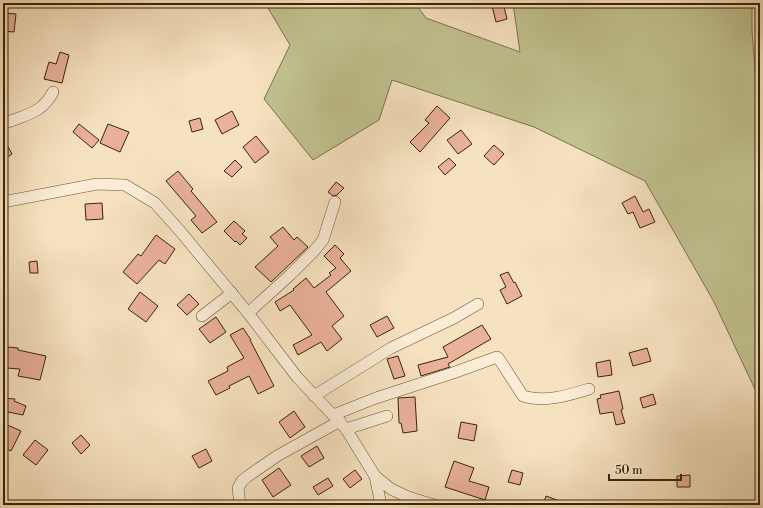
<svg xmlns="http://www.w3.org/2000/svg" width="763" height="508" font-family="'Libre Bodoni',serif">
  <style>
    .green { fill: #c1c290; stroke: #7e734a }
    .building { fill: #eab19b; stroke: #3a2403 }
    .lines { fill: none; stroke-linecap: round; stroke-linejoin: round }
    .minor-casing { stroke: #695432; stroke-width: 12 }
    .minor { stroke: #faecd6; stroke-width: 11 }
  </style>
  <rect width="100%" height="100%" fill="#f7e2c0"/>
  <filter id="stains"><feTurbulence type="fractalNoise" baseFrequency=".005" numOctaves="4"/><feColorMatrix values="0 0 0 0 .2 0 0 0 0 .09 0 0 0 0 .02 0 0 0 .5 -.17"/></filter>
  <radialGradient id="worn" r=".72"><stop offset=".6" stop-color="#630" stop-opacity="0"/><stop offset="1" stop-color="#630" stop-opacity=".3"/></radialGradient>
  <polygon class="green" points="265,3 415,3 426,18 520,52 513,3 752,3 752,31 760,130 760,400 714,302 645,181 534,127 392,80 379,120 313,160 264,99 290,45"/>
  <g class="building">
    <polygon points="503,3 507,19 496,22 492,6"/>
    <polygon points="3,13 16,14 14,32 3,31"/>
    <polygon points="60,52 69,55 62,83 44,79 49,62 56,64"/>
    <polygon points="437,106 450,118 420,152 410,142 429,123 425,120"/>
    <polygon points="232,111 239,125 222,134 215,120"/>
    <polygon points="200,118 203,129 192,132 189,121"/>
    <polygon points="79,124 99,140 92,148 73,132"/>
    <polygon points="108,124 129,132 120,152 100,143"/>
    <polygon points="461,130 472,144 458,154 447,140"/>
    <polygon points="256,136 269,152 255,163 243,147"/>
    <polygon points="3,138 12,154 6,158 3,153"/>
    <polygon points="494,145 504,154 494,165 484,156"/>
    <polygon points="449,158 456,165 445,175 438,167"/>
    <polygon points="235,160 242,167 232,177 224,171"/>
    <polygon points="178,171 193,189 191,191 217,222 202,233 191,220 196,216 166,181"/>
    <polygon points="336,182 344,188 337,195 333,196 328,192"/>
    <polygon points="635,196 643,212 649,209 655,222 640,228 633,212 628,214 622,203"/>
    <polygon points="102,203 103,219 86,220 85,204"/>
    <polygon points="234,221 245,231 242,234 247,238 240,245 236,241 235,242 224,231"/>
    <polygon points="283,227 294,240 297,237 308,247 271,282 255,267 278,246 270,237"/>
    <polygon points="156,235 175,249 165,264 159,260 137,284 123,272 138,254 141,256"/>
    <polygon points="335,245 344,254 340,258 351,271 326,292 344,316 332,326 342,339 327,351 321,342 298,355 293,345 312,335 290,305 280,311 275,302 294,290 293,289 306,278 314,288 331,275 329,273 336,268 324,256"/>
    <polygon points="37,261 38,273 30,273 29,262"/>
    <polygon points="508,272 514,283 515,282 522,296 507,304 500,290 506,287 500,275"/>
    <polygon points="140,292 158,306 146,322 128,309"/>
    <polygon points="189,294 199,304 187,315 177,305"/>
    <polygon points="387,316 394,328 377,337 370,325"/>
    <polygon points="216,317 226,332 210,343 199,329"/>
    <polygon points="482,325 491,339 448,364 450,367 421,376 418,365 448,357 443,347"/>
    <polygon points="243,328 251,340 250,340 274,386 258,394 249,376 229,386 230,388 216,395 208,381 228,371 227,367 244,358 230,335"/>
    <polygon points="7,347 18,348 18,350 46,356 40,380 18,376 20,369 6,368"/>
    <polygon points="647,348 651,361 633,366 629,353"/>
    <polygon points="398,356 405,376 394,379 387,359"/>
    <polygon points="610,360 612,375 598,377 596,363"/>
    <polygon points="619,391 623,409 621,410 625,423 616,425 613,412 600,414 597,399 601,398 600,395"/>
    <polygon points="653,394 656,404 643,408 640,398"/>
    <polygon points="415,397 417,431 403,433 401,423 399,423 398,398"/>
    <polygon points="3,398 15,399 14,401 26,406 23,415 3,411"/>
    <polygon points="294,411 305,427 290,438 279,422"/>
    <polygon points="461,422 477,425 474,441 458,438"/>
    <polygon points="3,423 21,431 11,451 3,447"/>
    <polygon points="81,435 90,445 81,454 72,443"/>
    <polygon points="35,440 48,450 36,465 23,455"/>
    <polygon points="317,446 324,458 309,467 301,456"/>
    <polygon points="206,449 212,461 199,468 192,456"/>
    <polygon points="454,461 474,468 469,481 489,487 485,500 445,487"/>
    <polygon points="279,468 291,485 273,497 262,480"/>
    <polygon points="355,470 362,479 350,488 343,479"/>
    <polygon points="512,470 523,473 520,485 508,482"/>
    <polygon points="690,475 690,487 677,487 677,476"/>
    <polygon points="328,478 333,486 318,495 313,487"/>
    <polygon points="546,496 568,504 568,505 543,505"/>
  </g>
  <g class="lines">
    <g class="minor-casing">
      <g id="minor">
        <path d="M3 124C24 115 42 114 53 92"/>
        <polyline points="3,202 97,184 125,185 155,203 180,231 248,313 297,377 346,429 375,476 391,489 408,497 434,505"/>
        <polyline points="248,313 290,275 314,251 323,240 335,202"/>
        <polyline points="202,316 232,293"/>
        <polyline points="314,396 391,348 454,318 478,304"/>
        <path d="M333 415 376 398 453 373 497 357 499 359 523 396C544 403 569 395 589 389"/>
        <polyline points="346,429 387,416"/>
        <polyline points="375,476 381,505"/>
        <polyline points="240,505 238,488 242,481 248,476 277,456 340,421"/>
      </g>
    </g>
    <use href="#minor" class="minor"/>
  </g>
  <rect width="763" height="508" fill="none" stroke="#f7e2c0" stroke-width="16"/>
  <rect x="4" y="4" width="755" height="500" fill="none" stroke="#3a2403" stroke-width="2"/>
  <rect x="8" y="8" width="747" height="492" fill="none" stroke="#3a2403"/>
  <path d="M609 474v6h72v-6" fill="none" stroke="#3a2403" stroke-width="2"/>
  <text x="615" y="474" font-size="12" fill="#3a2403" stroke="#faecd6" stroke-width="3" paint-order="stroke">50 m</text>
  <rect width="100%" height="100%" filter="url(#stains)"/>
  <rect width="100%" height="100%" fill="url(#worn)"/>
</svg>
